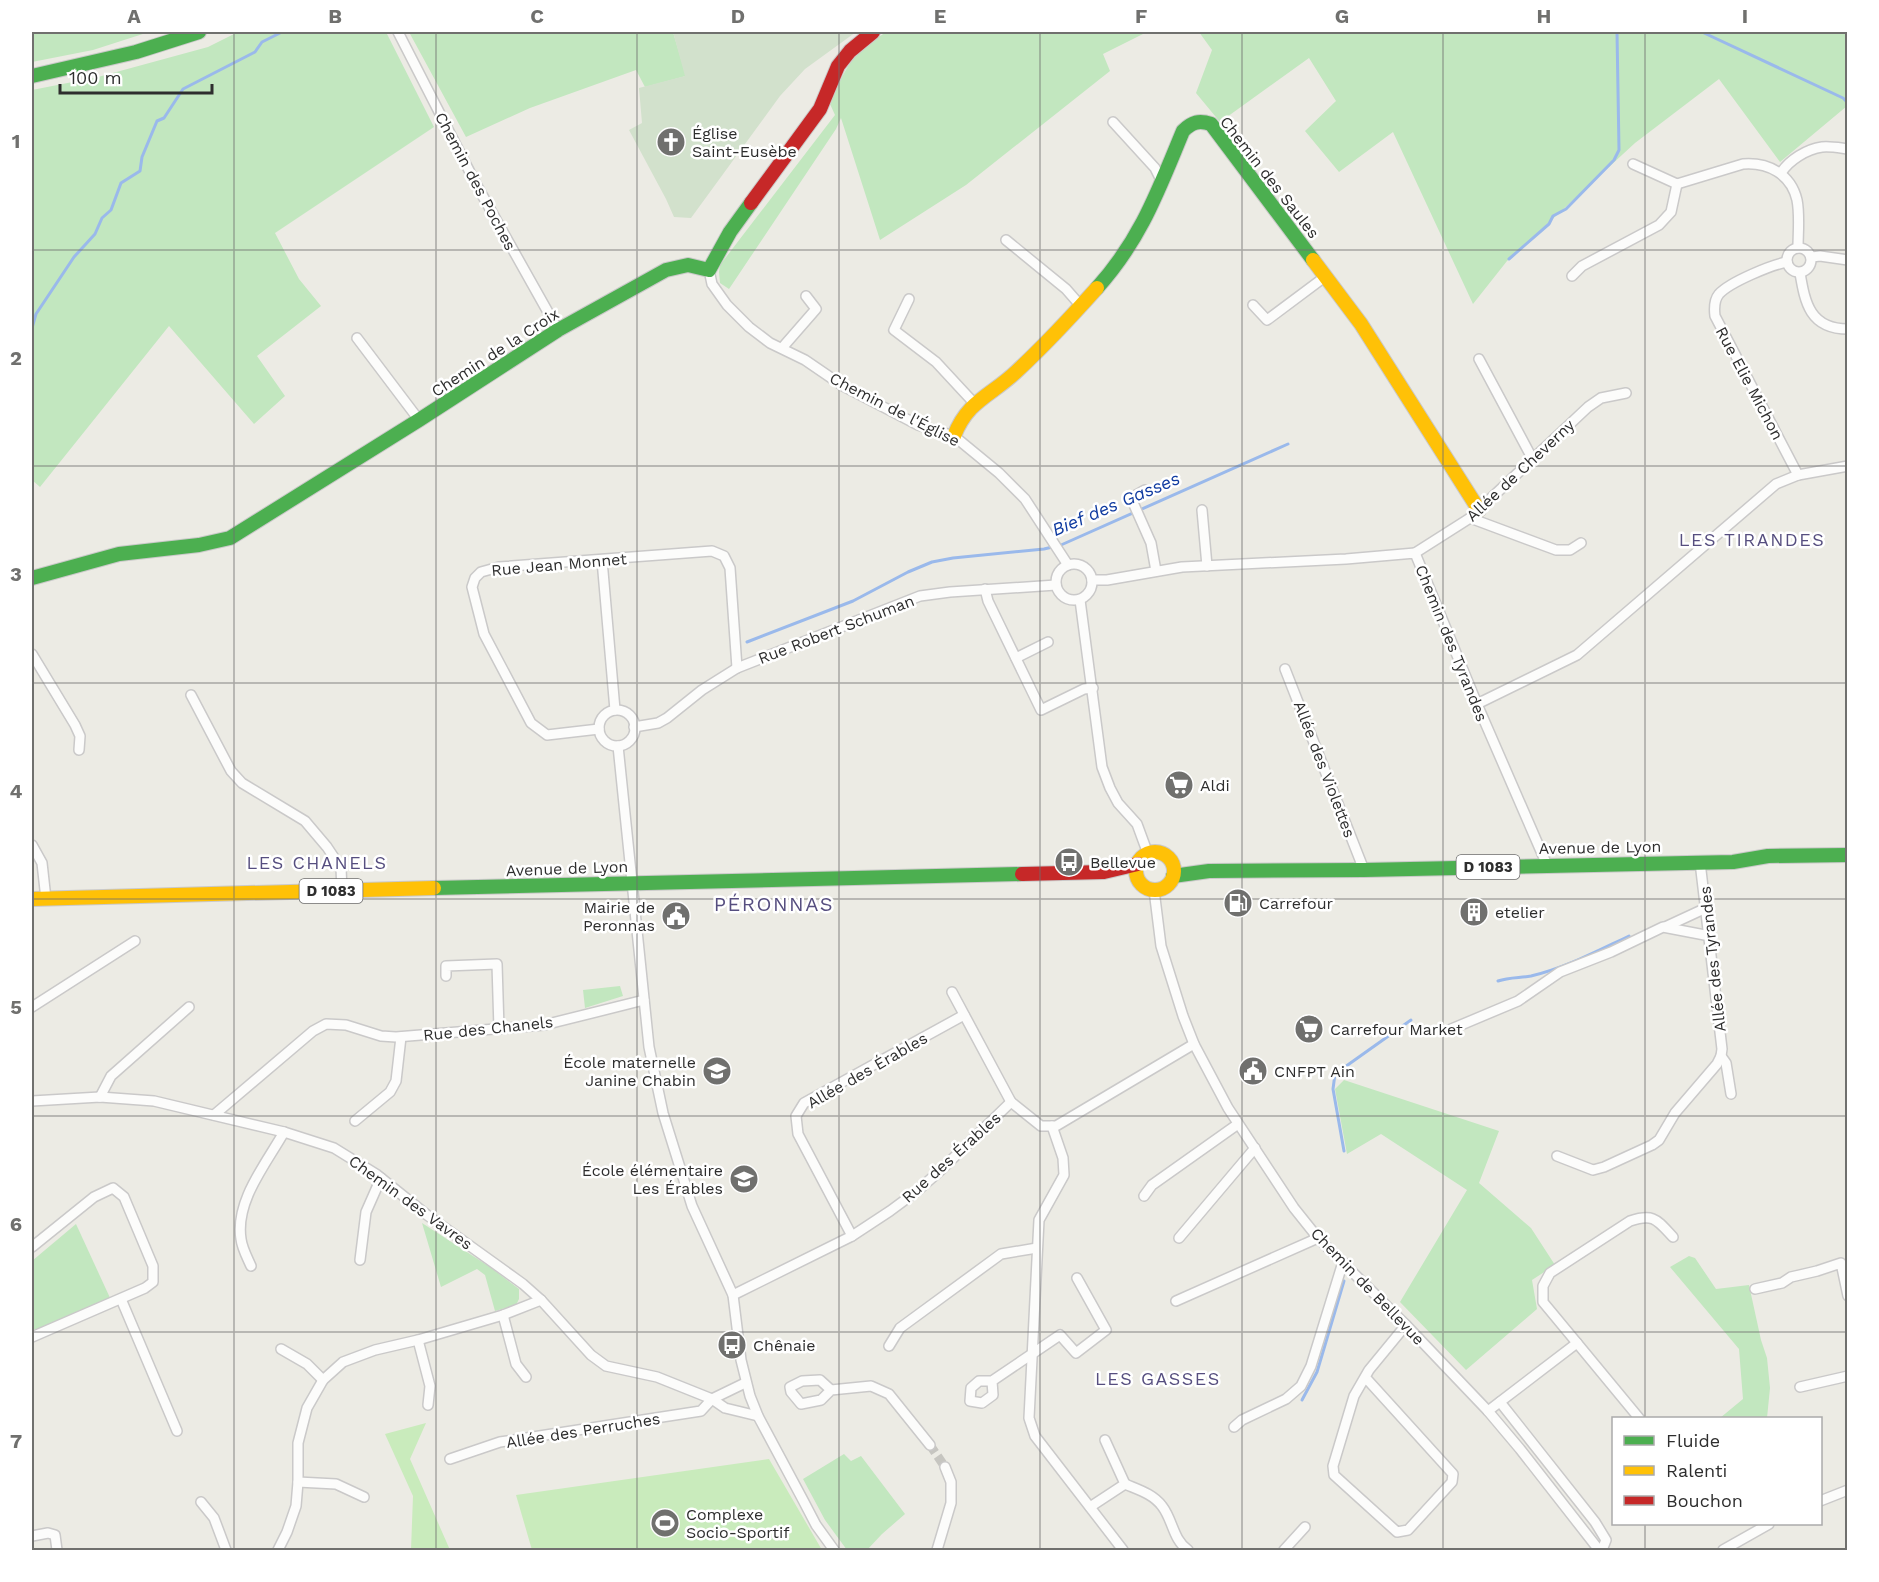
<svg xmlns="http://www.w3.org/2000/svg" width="1879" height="1582" font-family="'Work Sans',sans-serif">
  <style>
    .green { fill: #c2e7bf }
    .cemetery { fill: #d2e1cc }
    .pitch { fill: #c9ebbc }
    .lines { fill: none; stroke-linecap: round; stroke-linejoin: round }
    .stream { stroke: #9ab9eb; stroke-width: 3 }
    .street-tunnel { stroke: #c6c5c0; stroke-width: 9; stroke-dasharray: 9 4.5; stroke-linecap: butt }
    .street-casing { stroke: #cac9c9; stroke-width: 12 }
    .fast-casing { stroke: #cac9c9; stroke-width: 16 }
    .slow-casing { stroke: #cac9c9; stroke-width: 16 }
    .jam-casing { stroke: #cac9c9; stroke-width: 16 }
    .street { stroke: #fcfcfb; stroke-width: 9 }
    .fast { stroke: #4caf50; stroke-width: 14 }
    .slow { stroke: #ffc107; stroke-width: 14 }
    .jam { stroke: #c62828; stroke-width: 14 }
    .grid { fill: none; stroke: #70706e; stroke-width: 1.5; stroke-opacity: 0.55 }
    .labels { text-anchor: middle; stroke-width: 5; stroke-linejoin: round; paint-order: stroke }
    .shield { fill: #fff; stroke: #6d6d6d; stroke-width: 1.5 }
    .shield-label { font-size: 15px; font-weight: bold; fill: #2e2e2e }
    .poi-label { font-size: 16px; fill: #2e2e2e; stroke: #fff; text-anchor: start }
    .street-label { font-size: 16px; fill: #2e2e2e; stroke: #fff }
    .water-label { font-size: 18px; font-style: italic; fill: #103ba0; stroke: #fff }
    .neighbourhood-label { font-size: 18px; letter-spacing: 1.5px; fill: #564e7f; stroke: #fff }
    .quarter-label { font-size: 20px; letter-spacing: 1.5px; fill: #564e7f; stroke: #fff }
    .neatline { fill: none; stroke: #70706e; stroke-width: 2 }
    .grid-label { font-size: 20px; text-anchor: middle; font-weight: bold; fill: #70706e }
  </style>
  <rect width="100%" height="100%" fill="#ecebe4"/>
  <g class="green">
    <polygon points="32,32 149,32 93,50 32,62"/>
    <polygon points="238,32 386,32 434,127 275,233 299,279 321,306 257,356 285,396 254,424 169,326 40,487 32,480 32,90 98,77 208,47"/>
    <polygon points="409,32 673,32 686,76 645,87 636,70 530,108 466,137"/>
    <path d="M886 32H1147L1103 54 1110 71 966 185 880 240 841 118 836 129 729 289 720 283 719 272 720 265 835 115 830 104C839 82 849 58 869 43 875 39 881 36 886 32Z"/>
    <polygon points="1199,32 1847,32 1847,106 1780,162 1719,79 1635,143 1507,261 1473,304 1393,132 1339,172 1305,131 1336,101 1309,58 1220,122 1196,93 1212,50"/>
    <polygon points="620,986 623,996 585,1008 583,990"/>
    <polygon points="1344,1080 1499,1131 1479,1183 1531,1228 1555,1265 1532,1280 1537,1309 1466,1370 1400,1302 1467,1190 1381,1134 1347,1154 1335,1089"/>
    <polygon points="422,1223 490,1267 519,1289 519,1299 516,1305 495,1311 485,1275 477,1269 441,1287"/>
    <polygon points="76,1224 111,1300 38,1330 32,1329 32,1261"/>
    <polygon points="1689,1256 1695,1258 1716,1289 1749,1285 1761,1340 1767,1358 1770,1388 1767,1418 1720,1418 1743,1399 1739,1349 1670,1267"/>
    <polygon points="844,1454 851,1461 861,1456 905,1514 882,1534 867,1550 847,1550 825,1520 803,1479"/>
  </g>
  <polygon class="cemetery" points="673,32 856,32 805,69 780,96 691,218 674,217 666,199 629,130 642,123 639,88 685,76"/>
  <g class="pitch">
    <polygon points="426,1423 410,1459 450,1550 411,1550 413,1496 385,1434"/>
    <polygon points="769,1459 822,1550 532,1550 516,1495"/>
  </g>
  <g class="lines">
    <g class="stream">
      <polyline points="1702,32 1843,98 1848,103"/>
      <polyline points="1509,259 1549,224 1553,216 1566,209 1614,160 1619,150 1617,32"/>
      <polyline points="32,328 36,314 74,257 95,234 102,218 111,210 121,183 140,171 142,157 157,121 164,118 183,89 255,52 262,42 282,32"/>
      <polyline points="747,642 853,601 908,572 932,562 953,558 1044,549 1061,545 1288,444"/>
      <path d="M1498 981C1509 977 1520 978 1531 976 1565 968 1597 951 1629 936"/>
      <polyline points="1344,1151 1333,1089 1335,1074 1411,1020"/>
      <polyline points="1302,1400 1317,1372 1344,1281"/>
    </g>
    <polyline class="street-tunnel" points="930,1445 945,1467"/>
    <g class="street-casing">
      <g id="street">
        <polyline points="398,32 476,184 558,330"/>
        <polyline points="1113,122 1155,168 1161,180"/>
        <path d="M1633 164 1677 184 1743 164C1768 162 1791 174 1797 200 1800 215 1798 233 1798 248"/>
        <path d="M1781 173C1789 160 1807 149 1822 147 1830 146 1840 148 1848 149"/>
        <polyline points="1006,240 1066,289 1080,305"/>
        <circle cx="1799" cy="260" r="12"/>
        <polyline points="1812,257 1820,256 1848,260"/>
        <path d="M1787 262C1771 265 1730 282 1719 294 1714 300 1714 308 1715 316L1798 475"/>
        <polyline points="709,270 712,284 727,305 749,327 770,343 805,360 843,386 918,425 954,436 999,473 1025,499 1068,565"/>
        <path d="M1800 273C1805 303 1810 329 1848 329"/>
        <polyline points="1572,276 1582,266 1659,225 1671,212 1677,184"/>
        <polyline points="909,299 894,330 936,362 974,403"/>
        <polyline points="1253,305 1267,320 1326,276"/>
        <polyline points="357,338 419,420"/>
        <polyline points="782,348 816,309 806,296"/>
        <polyline points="1479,359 1532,458"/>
        <polyline points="1145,490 1131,498 1151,543 1156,571"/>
        <polyline points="1202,510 1207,566"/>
        <polyline points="1470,518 1556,550 1570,550 1581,543"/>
        <polyline points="1415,553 1470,518 1588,407 1601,398 1626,393"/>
        <polyline points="602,560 615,710"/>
        <circle cx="1074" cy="582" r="18"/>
        <polyline points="1092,580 1107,580 1182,567 1346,559 1415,553 1477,704 1547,865"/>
        <polyline points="985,589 988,601 1041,710 1084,689 1093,688"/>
        <polyline points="1080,600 1102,767 1110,788 1118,803 1137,824 1148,854"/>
        <polyline points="32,654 75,725 80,736 79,750"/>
        <polyline points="1016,658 1048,642"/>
        <polyline points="1285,669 1364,870"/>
        <polyline points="191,695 231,771 242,783 305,821 327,847 341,868 342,891"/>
        <polyline points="1477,704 1577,655 1776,484 1798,475 1848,466"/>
        <circle cx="617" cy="728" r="18"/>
        <polyline points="634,727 658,723 667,718 702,690 737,668 920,596 950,592 1056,585"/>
        <polyline points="599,729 547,735 531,723 484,634 472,587 475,578 481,572 499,567 712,551 724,556 730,568 737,668"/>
        <polyline points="618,746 649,1047 663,1113 692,1206 733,1295 741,1360 750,1396 758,1416 803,1500 816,1525 834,1550"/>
        <polyline points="32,845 42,863 46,899"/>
        <polyline points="1700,862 1722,1049 1721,1056 1726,1063 1731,1094"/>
        <polyline points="1154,890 1161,946 1183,1016 1194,1044 1228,1108 1294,1208 1318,1238 1406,1325 1488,1411 1520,1449 1599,1550"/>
        <polyline points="1665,927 1706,908"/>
        <polyline points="446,976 446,966 497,964 499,1029"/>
        <polyline points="952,992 1011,1102"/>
        <polyline points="32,1007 135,941"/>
        <polyline points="1449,1030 1518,1001 1560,972 1611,952 1663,927 1710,936"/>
        <polyline points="100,1097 111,1076 189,1007"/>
        <polyline points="32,1101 100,1097 154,1101 284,1132 334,1148 376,1174 427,1215 523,1284 541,1300 591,1355 606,1366 657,1377 712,1399 725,1408 758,1416"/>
        <polyline points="214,1115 313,1031 326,1024 346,1025 381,1036 396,1037 544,1025 644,1000"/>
        <polyline points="355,1121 390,1092 396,1081 401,1037"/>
        <polyline points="1052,1126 1063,1158 1064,1175 1039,1220 1029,1418 1035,1436 1123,1550"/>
        <polyline points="1557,1156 1593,1170 1604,1167 1652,1145 1659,1140 1675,1113 1717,1064 1721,1056"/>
        <polyline points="1144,1196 1152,1185 1238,1124"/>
        <polyline points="852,1236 798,1134 796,1116 804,1103 964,1015"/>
        <polyline points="1179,1238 1255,1148"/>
        <polyline points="32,1247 94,1197 113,1188 124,1197 153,1266 153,1282 145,1288 32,1337"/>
        <polyline points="360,1260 366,1212 381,1178"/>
        <path d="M251 1266C247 1257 242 1248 241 1239 235 1201 266 1164 284 1132"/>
        <polyline points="1755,1289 1782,1283 1791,1277 1817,1271 1841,1263 1848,1296"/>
        <polyline points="733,1295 852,1236 890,1211 917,1191 942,1169 1011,1102 1041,1126 1056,1126 1194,1044"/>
        <polyline points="121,1299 177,1431"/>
        <polyline points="1176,1301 1318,1238"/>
        <polyline points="503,1315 516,1364 526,1377"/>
        <polyline points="418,1340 430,1386 428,1405"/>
        <path d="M1577 1343 1543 1302V1286L1550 1273 1630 1221C1654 1213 1657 1220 1673 1237"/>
        <polyline points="889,1346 900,1328 1001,1254 1037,1248"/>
        <polyline points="281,1349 307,1364 323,1380"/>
        <polyline points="1365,1377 1453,1474 1452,1482 1408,1530 1397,1532 1334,1475 1333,1466 1354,1396 1369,1370 1406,1325"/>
        <polyline points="992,1381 993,1395 982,1403 970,1401 971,1388 979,1381 992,1381 1060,1335 1076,1353 1106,1330 1077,1278"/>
        <polyline points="1800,1387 1848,1376"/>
        <polyline points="831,1390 821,1400 801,1404 791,1392 790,1387 802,1381 820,1380 831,1390 871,1386 889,1394 930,1445"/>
        <polyline points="1500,1402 1595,1522 1606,1540 1602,1550"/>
        <polyline points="1488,1411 1577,1343 1639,1418"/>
        <polyline points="1234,1427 1242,1420 1286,1399 1301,1386 1311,1366 1343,1262"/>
        <polyline points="450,1459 500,1442 701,1411 712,1399 745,1383"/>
        <polyline points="298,1482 336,1484 364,1497"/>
        <path d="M1125 1484C1139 1490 1153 1494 1162 1506 1173 1520 1173 1540 1188 1550"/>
        <polyline points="1820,1501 1848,1490"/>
        <polyline points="201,1502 214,1518 226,1550"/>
        <polyline points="1090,1507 1125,1484 1105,1440"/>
        <polyline points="32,1536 48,1533 55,1535 57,1550"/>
        <polyline points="278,1550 287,1532 296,1506 298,1482 298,1443 307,1408 323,1380 343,1362 375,1350 418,1340 503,1315 541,1300"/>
        <polyline points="937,1550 951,1503 951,1482 945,1467"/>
        <polyline points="1284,1550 1305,1527"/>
        <polyline points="1723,1550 1769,1524"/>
      </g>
    </g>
    <g class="fast-casing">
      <g id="fast">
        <polyline points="32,76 136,52 199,32"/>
        <path d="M1097 288C1141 239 1158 191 1183 131 1192 122 1199 120 1211 124L1313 260"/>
        <polyline points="32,578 119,554 199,545 230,538 419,420 558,330 666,270 688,265 709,270 730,232 751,203"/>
        <polyline points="1173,876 1209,871 1364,870 1733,862 1768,856 1848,855"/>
        <polyline points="434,888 1022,874"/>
      </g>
    </g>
    <g class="slow-casing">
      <g id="slow">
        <polyline points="1313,260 1361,324 1479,510"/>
        <path d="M954 436C968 400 991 396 1017 371 1045 345 1071 317 1097 288"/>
        <circle cx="1155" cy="871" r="19"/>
        <polyline points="32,899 434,888"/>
      </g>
    </g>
    <g class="jam-casing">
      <g id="jam">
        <polyline points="751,203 820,109 838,66 850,51 873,32"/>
        <polyline points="1022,874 1104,872 1138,864"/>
      </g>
    </g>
    <use href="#street" class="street"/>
    <use href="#fast" class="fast"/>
    <use href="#slow" class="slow"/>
    <use href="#jam" class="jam"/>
  </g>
  <path class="grid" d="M234 32V1550M436 32V1550M637 32V1550M839 32V1550M1040 32V1550M1242 32V1550M1443 32V1550M1645 32V1418M32 250H1848M32 466H1848M32 683H1848M32 899H1848M32 1116H1848M32 1332H1848M1645 1524V1550"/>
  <defs>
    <g id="church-disc" transform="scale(1.5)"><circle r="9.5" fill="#70706e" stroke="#fff"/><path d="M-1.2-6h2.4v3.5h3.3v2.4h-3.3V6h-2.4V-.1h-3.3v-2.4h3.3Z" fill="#fff"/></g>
    <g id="supermarket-disc" transform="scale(1.5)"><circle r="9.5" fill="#70706e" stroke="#fff"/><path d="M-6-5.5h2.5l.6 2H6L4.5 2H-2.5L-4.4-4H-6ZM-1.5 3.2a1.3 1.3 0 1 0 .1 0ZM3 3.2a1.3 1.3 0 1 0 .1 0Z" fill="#fff"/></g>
    <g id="bus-disc" transform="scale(1.5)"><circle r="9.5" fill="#70706e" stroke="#fff"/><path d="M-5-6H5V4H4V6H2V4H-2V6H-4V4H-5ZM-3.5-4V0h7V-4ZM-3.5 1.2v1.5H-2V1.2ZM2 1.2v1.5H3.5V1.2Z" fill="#fff"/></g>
    <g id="fuel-disc" transform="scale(1.5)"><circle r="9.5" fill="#70706e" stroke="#fff"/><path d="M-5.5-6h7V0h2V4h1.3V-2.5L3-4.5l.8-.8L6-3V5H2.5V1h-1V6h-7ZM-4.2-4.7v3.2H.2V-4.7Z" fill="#fff"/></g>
    <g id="building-disc" transform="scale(1.5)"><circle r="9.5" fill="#70706e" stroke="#fff"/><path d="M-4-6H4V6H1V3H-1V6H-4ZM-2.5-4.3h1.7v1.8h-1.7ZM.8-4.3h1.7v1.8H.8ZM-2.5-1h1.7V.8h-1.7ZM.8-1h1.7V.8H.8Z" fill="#fff"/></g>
    <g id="civic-disc" transform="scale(1.5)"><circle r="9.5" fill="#70706e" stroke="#fff"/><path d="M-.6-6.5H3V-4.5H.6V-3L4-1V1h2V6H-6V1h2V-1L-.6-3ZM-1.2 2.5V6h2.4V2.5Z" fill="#fff"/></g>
    <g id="school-disc" transform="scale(1.5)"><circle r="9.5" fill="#70706e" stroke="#fff"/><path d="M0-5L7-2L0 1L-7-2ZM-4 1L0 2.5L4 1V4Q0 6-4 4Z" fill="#fff"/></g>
    <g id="stadium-disc" transform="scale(1.5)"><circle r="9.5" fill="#70706e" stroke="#fff"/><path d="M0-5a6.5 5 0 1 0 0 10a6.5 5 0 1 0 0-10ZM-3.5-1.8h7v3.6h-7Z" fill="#fff"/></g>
  </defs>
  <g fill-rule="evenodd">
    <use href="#church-disc" x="671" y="142"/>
    <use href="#supermarket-disc" x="1179" y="785"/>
    <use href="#bus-disc" x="1069" y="862"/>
    <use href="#fuel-disc" x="1238" y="903"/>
    <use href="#building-disc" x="1474" y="912"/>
    <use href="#civic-disc" x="676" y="916"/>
    <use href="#supermarket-disc" x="1309" y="1029"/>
    <use href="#school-disc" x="717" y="1071"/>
    <use href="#civic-disc" x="1253" y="1071"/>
    <use href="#school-disc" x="744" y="1179"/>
    <use href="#bus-disc" x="732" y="1345"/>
    <use href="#stadium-disc" x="665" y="1523"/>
  </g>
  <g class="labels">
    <g class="shield">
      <rect x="1456.5" y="855" width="63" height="24" rx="4.5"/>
      <rect x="299.5" y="879" width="63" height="24" rx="4.5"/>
    </g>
    <g class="shield-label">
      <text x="1488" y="872">D 1083</text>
      <text x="331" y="896">D 1083</text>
    </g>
    <g class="poi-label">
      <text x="692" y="139">Église<tspan x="692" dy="18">Saint-Eusèbe</tspan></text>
      <text x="1200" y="791">Aldi</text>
      <text x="1090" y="868">Bellevue</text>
      <text x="1259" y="909">Carrefour</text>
      <text x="655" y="913" text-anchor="end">Mairie de<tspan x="655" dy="18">Peronnas</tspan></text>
      <text x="1495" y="918">etelier</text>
      <text x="1330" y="1035">Carrefour Market</text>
      <text x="696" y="1068" text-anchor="end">École maternelle<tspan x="696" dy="18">Janine Chabin</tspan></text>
      <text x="1274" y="1077">CNFPT Ain</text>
      <text x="723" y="1176" text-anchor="end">École élémentaire<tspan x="723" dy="18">Les Érables</tspan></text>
      <text x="753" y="1351">Chênaie</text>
      <text x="686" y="1520">Complexe<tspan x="686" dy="18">Socio-Sportif</tspan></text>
    </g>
    <g class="street-label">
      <text transform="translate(1270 177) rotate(52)" y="6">Chemin des Saules</text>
      <text transform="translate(476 181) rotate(62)" y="6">Chemin des Poches</text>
      <text transform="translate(495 352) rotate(-33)" y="6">Chemin de la Croix</text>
      <text transform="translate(1750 383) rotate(62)" y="6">Rue Elie Michon</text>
      <text transform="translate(895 409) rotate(27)" y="6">Chemin de l'Église</text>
      <text transform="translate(1520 470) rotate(-43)" y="6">Allée de Cheverny</text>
      <text transform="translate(559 564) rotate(-5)" y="6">Rue Jean Monnet</text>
      <text transform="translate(836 629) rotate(-21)" y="6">Rue Robert Schuman</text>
      <text transform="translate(1452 643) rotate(68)" y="6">Chemin des Tyrandes</text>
      <text transform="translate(1325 769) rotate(69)" y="6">Allée des Violettes</text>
      <text transform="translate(1600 847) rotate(-1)" y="6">Avenue de Lyon</text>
      <text transform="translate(567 868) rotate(-2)" y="6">Avenue de Lyon</text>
      <text transform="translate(1712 959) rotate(-96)" y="6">Allée des Tyrandes</text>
      <text transform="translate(488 1028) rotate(-6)" y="6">Rue des Chanels</text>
      <text transform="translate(867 1070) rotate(-30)" y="6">Allée des Érables</text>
      <text transform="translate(951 1157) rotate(-42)" y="6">Rue des Érables</text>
      <text transform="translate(411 1202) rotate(36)" y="6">Chemin des Vavres</text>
      <text transform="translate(1368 1286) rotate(46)" y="6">Chemin de Bellevue</text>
      <text transform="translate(583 1430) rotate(-9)" y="6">Allée des Perruches</text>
    </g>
    <g class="water-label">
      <text transform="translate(1116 504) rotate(-23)" y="6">Bief des Gasses</text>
    </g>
    <g class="neighbourhood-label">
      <text x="1752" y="546">LES TIRANDES</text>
      <text x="317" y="869">LES CHANELS</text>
      <text x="1158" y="1385">LES GASSES</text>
    </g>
    <g class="quarter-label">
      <text x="774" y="911">PÉRONNAS</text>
    </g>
  </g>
  <rect width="1879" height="1582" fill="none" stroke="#ffffff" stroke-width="66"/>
  <rect x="1612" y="1417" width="210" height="108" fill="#ffffff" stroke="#ababab" stroke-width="1.5"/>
  <rect x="1624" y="1436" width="30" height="9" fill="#4caf50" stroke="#ababab" stroke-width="1.5"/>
  <text x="1666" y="1447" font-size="18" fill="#2e2e2e">Fluide</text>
  <rect x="1624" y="1466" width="30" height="9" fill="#ffc107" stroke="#ababab" stroke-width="1.5"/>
  <text x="1666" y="1477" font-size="18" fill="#2e2e2e">Ralenti</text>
  <rect x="1624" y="1496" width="30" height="9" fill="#c62828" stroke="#ababab" stroke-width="1.5"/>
  <text x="1666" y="1507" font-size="18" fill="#2e2e2e">Bouchon</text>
  <path d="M60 84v9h152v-9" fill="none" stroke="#2e2e2e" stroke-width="3"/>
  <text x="69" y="84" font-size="18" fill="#2e2e2e" stroke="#ffffff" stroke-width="4.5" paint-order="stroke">100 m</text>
  <rect x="33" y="33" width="1813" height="1516" class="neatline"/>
  <g class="grid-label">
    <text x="134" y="23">A</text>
    <text x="335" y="23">B</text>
    <text x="537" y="23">C</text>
    <text x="738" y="23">D</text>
    <text x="940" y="23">E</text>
    <text x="1141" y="23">F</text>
    <text x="1342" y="23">G</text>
    <text x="1544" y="23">H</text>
    <text x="1745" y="23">I</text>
    <text x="16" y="148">1</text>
    <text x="16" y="365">2</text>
    <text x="16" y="581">3</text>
    <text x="16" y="798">4</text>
    <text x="16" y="1014">5</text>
    <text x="16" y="1231">6</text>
    <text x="16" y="1448">7</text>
  </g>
</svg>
